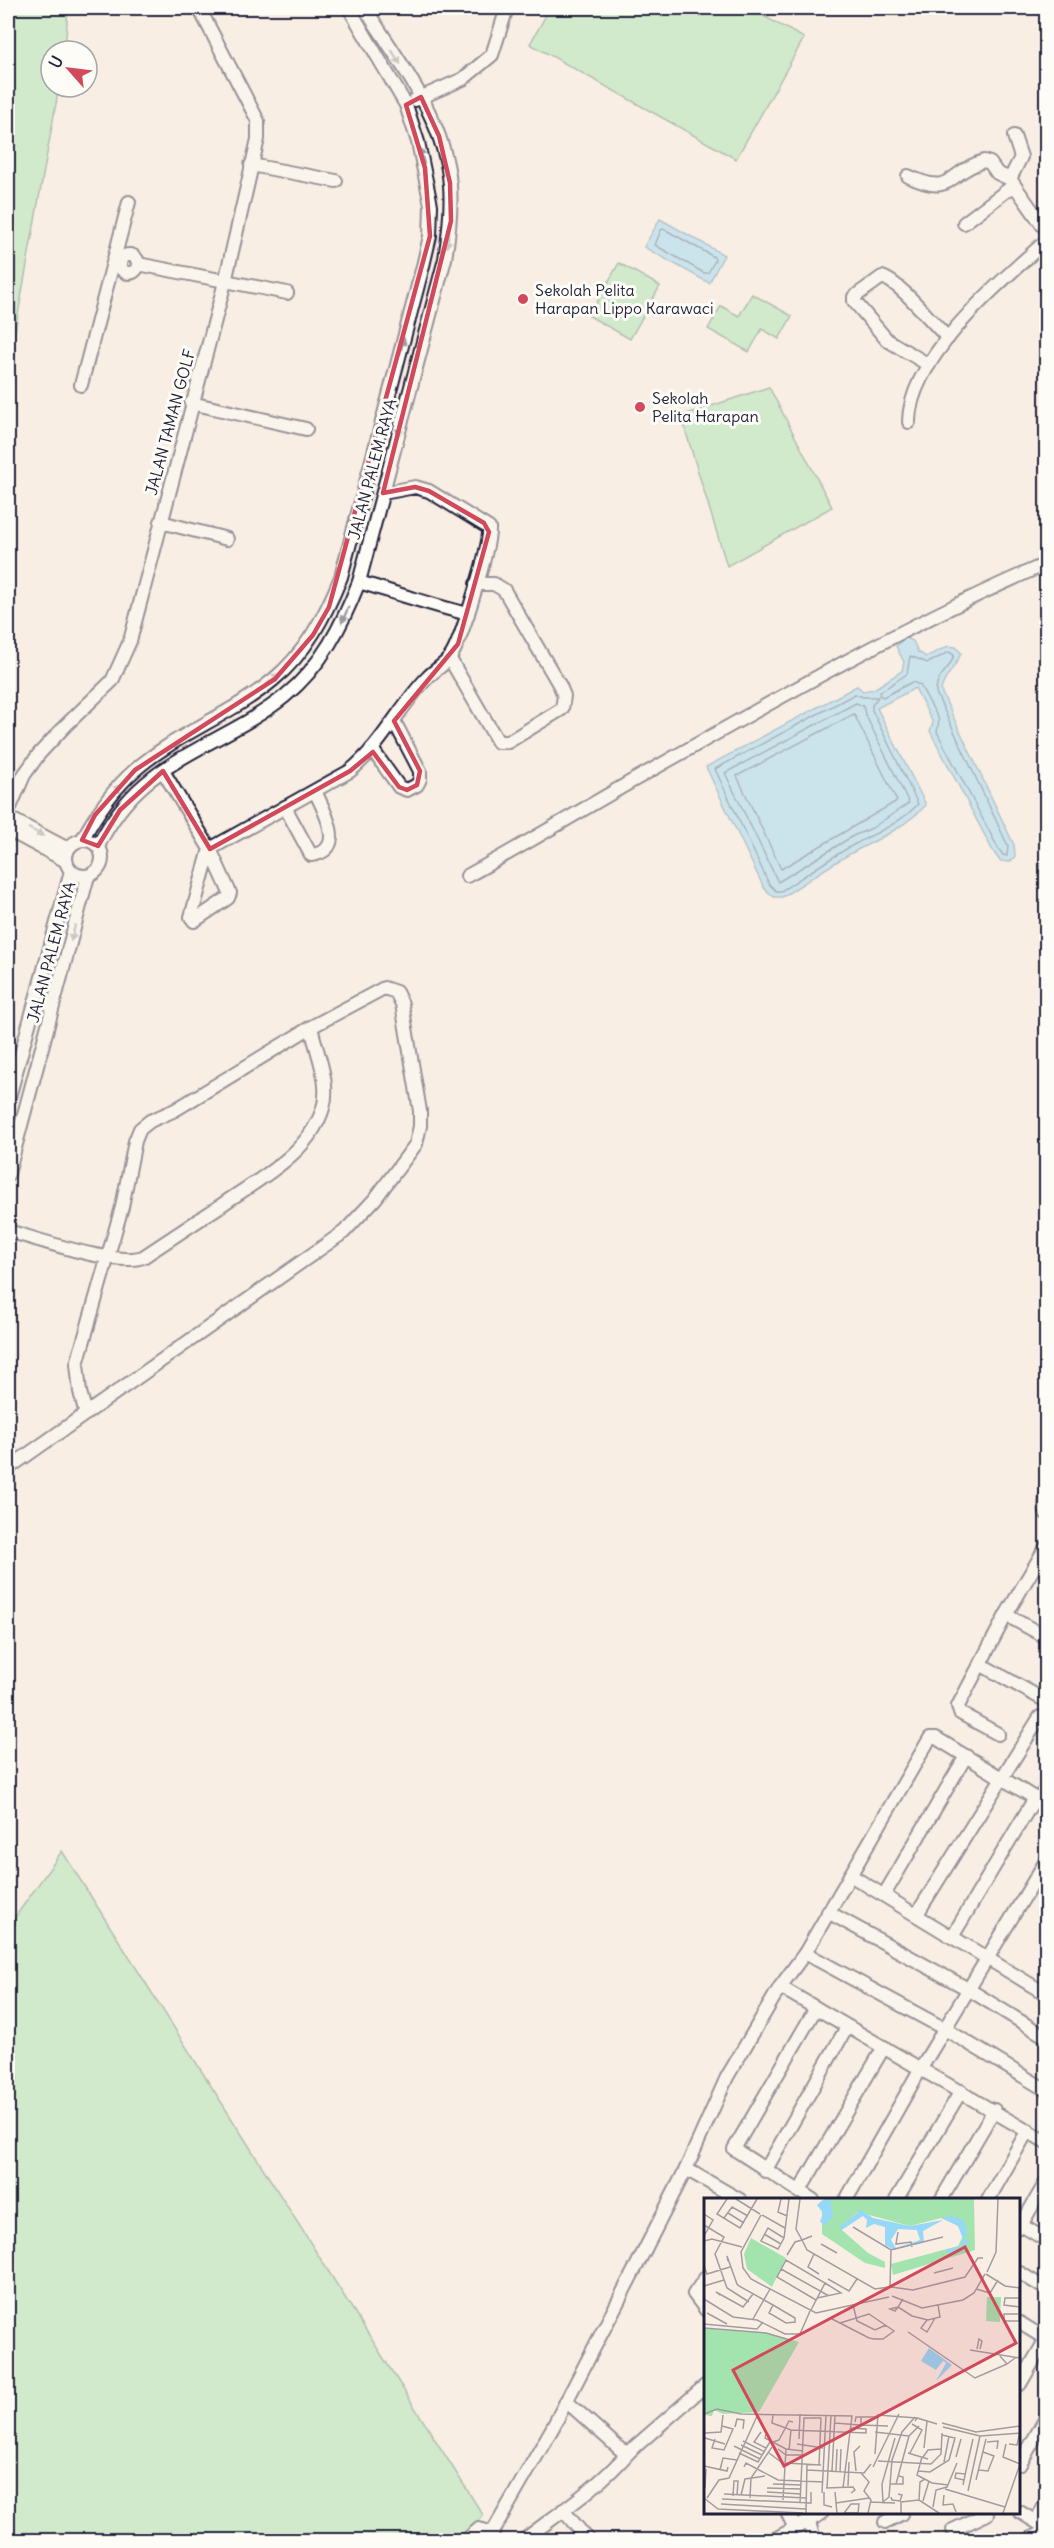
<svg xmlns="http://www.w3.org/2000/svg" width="1054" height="2548" font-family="Delius,sans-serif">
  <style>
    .green { fill: #a3e4ae; stroke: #628374; stroke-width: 1.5 }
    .water { fill: #95d8f7; stroke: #678fac; stroke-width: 1.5 }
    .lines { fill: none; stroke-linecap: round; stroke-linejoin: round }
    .shore { stroke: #506b86; stroke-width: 1.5 }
    .minor-casing { stroke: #22223b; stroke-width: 16 }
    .minor { stroke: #fdfcf7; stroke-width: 12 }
    .oneway { fill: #9a9aa2 }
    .marked { fill: none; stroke: #d1495b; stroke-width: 4.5; stroke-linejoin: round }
    .poi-dot { fill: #d1495b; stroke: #fdfcf7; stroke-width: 2 }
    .labels { text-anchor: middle; stroke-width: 6; stroke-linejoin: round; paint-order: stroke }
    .poi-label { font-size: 16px; fill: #22223b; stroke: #fdfcf7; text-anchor: start }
    .street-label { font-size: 16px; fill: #22223b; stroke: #fdfcf7 }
    .inset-road { fill: none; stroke: #a29ca0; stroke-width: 1.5 }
    .view { fill: #d1495b; fill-opacity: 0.15; stroke: #d1495b; stroke-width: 3 }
    .inset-edge { fill: none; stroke: #22223b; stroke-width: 3 }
  </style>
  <rect width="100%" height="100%" fill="#f8eee3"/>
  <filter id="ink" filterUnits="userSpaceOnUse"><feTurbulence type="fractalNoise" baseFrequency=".0167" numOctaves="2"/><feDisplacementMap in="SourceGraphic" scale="12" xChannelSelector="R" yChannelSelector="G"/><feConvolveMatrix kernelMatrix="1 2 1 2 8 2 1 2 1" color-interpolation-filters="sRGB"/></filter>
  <g filter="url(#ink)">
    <g class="green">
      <polygon points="8,8 68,8 65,51 51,51 51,87 59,87 8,370"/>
      <polygon points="550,8 749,8 804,38 736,159 530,44"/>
      <polygon points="619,263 660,286 630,339 589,316"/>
      <polygon points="752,294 792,316 779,339 762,329 749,352 708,329 721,306 739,316"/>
      <polygon points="769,387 832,507 727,566 681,416"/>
      <polygon points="62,1851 483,2515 463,2540 8,2540 8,1927"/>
    </g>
    <g class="water">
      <polygon points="660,219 724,255 709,283 644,247"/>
      <path d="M904 637 913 641 918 652 926 657 948 646 956 647 961 653C956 668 943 676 941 691L1014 845 1015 856 1010 862 1000 861 993 851 930 731 933 723 915 688 877 708 926 805C907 825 885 836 861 848 833 862 808 881 782 897H774L764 888 706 767 857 686 863 691 874 689 902 671 904 662 896 646Z"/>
    </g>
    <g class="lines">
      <g class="shore">
        <polygon points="664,229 714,257 715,260 708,273 704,273 655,245 661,230"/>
        <path d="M949 652 954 655C950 672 936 673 936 693L1008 846 1007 856 1003 855 998 848 937 732 939 720 920 685 912 682 883 697 879 695 880 692 907 674 910 656 928 663Z"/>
        <path d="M855 694 863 697H878L872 705V710L918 804C901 823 877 832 855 844 830 858 806 875 781 891H776L769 884 715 769Z"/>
        <polygon points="856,703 863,706 865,714 909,803 872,828 853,836 778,882 725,773"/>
        <polygon points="854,714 897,801 781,869 737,776"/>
      </g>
      <g class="minor-casing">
        <g id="minor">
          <polyline points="415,100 463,79 492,55 507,8"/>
          <polyline points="1014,136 1021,157 1010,179 1046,230"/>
          <polyline points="251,165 336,181"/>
          <path d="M908 176C954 198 946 172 984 161L990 163 997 173 1010 179"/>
          <polyline points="964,223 1014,185"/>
          <circle cx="129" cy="264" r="9"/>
          <polyline points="138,264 287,293"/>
          <path d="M929 365 887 340 854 301V297L882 277C900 282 932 323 948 338"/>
          <polyline points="81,385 129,202"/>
          <polyline points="191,403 306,429"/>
          <path d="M909 422C909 358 1002 280 1046 241"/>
          <polyline points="161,522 227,539"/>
          <path d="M359 582C396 593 431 605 468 614"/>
          <polyline points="450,659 498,742 508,742 562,709 564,696 560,686 504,590 494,584 476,584"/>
          <polyline points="372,749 399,787 407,790 417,785 420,779 420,771 394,721"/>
          <path d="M163 771 210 849 230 893 228 898 194 921 191 917 210 849 350 771C382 745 399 707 427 678 434 670 445 665 451 656 461 641 491 544 489 528L429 491 415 487 383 493"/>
          <path d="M285 807 311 855C348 851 324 811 315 791"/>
          <polyline points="8,812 24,775 39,754 66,725 112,681 130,641 225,282 258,139 258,121 199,8"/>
          <polyline points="15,821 68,849"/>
          <polyline points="12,832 66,861"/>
          <circle cx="84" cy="858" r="18"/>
          <path d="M82 840C96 814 112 790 135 770 176 734 231 715 273 680 306 653 325 616 341 577L423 266 430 236 431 205 418 142 406 105 349 8"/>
          <path d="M98 846C110 822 125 801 145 784 187 748 242 731 285 696 322 666 342 625 359 582L445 259C449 234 452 210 450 185 445 119 399 62 365 8"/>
          <path d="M467 876C526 844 583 809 641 776 773 701 906 624 1046 564"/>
          <polyline points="8,1101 71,871"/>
          <polyline points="8,1174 88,876"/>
          <path d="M8 1231C38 1239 116 1267 143 1257 170 1239 196 1222 223 1204 259 1179 310 1153 323 1108 331 1083 316 1051 311 1027"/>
          <polyline points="10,1467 344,1232 375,1199 416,1144 420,1126 420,1111 402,1004 396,992 384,988 311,1027 175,1110 150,1121 140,1129 135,1141 122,1207 77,1364 80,1392 86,1414"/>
          <polyline points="1046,1496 1045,1506 1046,1513"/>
          <polyline points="1006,1615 1046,1637"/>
          <polyline points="980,1664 1046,1701"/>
          <polyline points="998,1734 960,1713 958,1706 1006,1615 1046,1547"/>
          <polyline points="1039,1801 1046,1787"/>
          <polyline points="850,1875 1046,1994"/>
          <polyline points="884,1895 966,1756"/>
          <polyline points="828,1912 968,1989 1046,2037"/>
          <polyline points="917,1914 1040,1717 1046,1717"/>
          <polyline points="8,1923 8,1922"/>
          <polyline points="952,1937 1035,1798"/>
          <polyline points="805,1953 945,2029 1046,2090"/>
          <polyline points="780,1987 1046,2142"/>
          <polyline points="686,2169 740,2200"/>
          <polyline points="765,2171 847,2027"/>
          <polyline points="799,2192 884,2047"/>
          <polyline points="813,2200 734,2149 816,2008"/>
          <polyline points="846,2200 921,2068 1046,1861"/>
          <polyline points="896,2200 961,2091"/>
          <polyline points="941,2200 994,2110"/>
          <polyline points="988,2200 1028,2130"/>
          <polyline points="1021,2225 1046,2240"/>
          <polyline points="1020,2227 1046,2182"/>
          <polyline points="1020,2273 1046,2289"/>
          <polyline points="706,2277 694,2294 706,2310"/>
          <polyline points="1020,2323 1046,2339"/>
          <polyline points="1020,2384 1046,2339"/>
          <polyline points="566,2401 621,2450 629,2452 706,2385"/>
          <polyline points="1020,2464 1046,2418"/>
          <polyline points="563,2510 588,2540"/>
          <polyline points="1020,2512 1046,2528"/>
          <polyline points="788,2514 795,2528"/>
          <polyline points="1036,2521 1046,2503"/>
          <polyline points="809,2522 814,2540"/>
          <polyline points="885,2522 901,2514"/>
          <polyline points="953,2530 987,2514"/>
          <polyline points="491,2535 553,2427 639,2261 686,2169 727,2077 780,1987 805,1953 930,1738 936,1738 1046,1805"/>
          <polyline points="466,2540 479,2529 486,2531 493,2540"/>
          <path d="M524 2540C560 2512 599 2487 629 2452"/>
          <polyline points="773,2540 821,2514"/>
          <polyline points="1027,2540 1046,2531"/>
        </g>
      </g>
      <use href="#minor" class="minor"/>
    </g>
    <defs><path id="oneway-solid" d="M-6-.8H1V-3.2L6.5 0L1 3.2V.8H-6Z" transform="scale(1.5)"/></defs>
    <g class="oneway">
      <use href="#oneway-solid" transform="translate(396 57) rotate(58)"/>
      <use href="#oneway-solid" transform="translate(422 156) rotate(-104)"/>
      <use href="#oneway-solid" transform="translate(448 239) rotate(99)"/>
      <use href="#oneway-solid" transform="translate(402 346) rotate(-75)"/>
      <use href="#oneway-solid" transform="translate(400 428) rotate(105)"/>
      <use href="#oneway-solid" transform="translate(345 615) rotate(114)"/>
      <use href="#oneway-solid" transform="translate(273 679) rotate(-40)"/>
      <use href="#oneway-solid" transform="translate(115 791) rotate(-48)"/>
      <use href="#oneway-solid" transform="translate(36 832) rotate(28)"/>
      <use href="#oneway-solid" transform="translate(73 933) rotate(105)"/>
    </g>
  </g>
  <path d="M0 0H1054V2548H0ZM421 97 439 136 450 183 451 221 383 493 415 487 429 491 484 523 489 532 458 644 394 721 420 771 417 785 407 790 399 787 373 752 350 771 210 849 163 771 120 810 98 846 82 840 95 815 135 770 275 679 313 635 329 607 430 236 425 168 406 105Z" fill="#f8eee3" fill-opacity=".55" fill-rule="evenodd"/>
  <path class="marked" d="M421 97 439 136 450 183 451 221 383 493 415 487 429 491 484 523 489 532 458 644 394 721 420 771 417 785 407 790 399 787 373 752 350 771 210 849 163 771 120 810 98 846 82 840 95 815 135 770 275 679 313 635 329 607 430 236 425 168 406 105Z"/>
  <g class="poi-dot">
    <circle cx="523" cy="299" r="6"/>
    <circle cx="640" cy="407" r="6"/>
  </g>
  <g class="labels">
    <g class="poi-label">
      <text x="535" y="296">Sekolah Pelita<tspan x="535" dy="18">Harapan Lippo Karawaci</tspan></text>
      <text x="652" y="404">Sekolah<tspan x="652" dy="18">Pelita Harapan</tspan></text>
    </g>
    <g class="street-label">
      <text transform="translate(170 422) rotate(-75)" y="6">JALAN TAMAN GOLF</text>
      <text transform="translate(372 469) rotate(-75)" y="6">JALAN PALEM RAYA</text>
      <text transform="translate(51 952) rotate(-75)" y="6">JALAN PALEM RAYA</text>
    </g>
  </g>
  <g transform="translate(704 2198)">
    <rect width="316" height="316" fill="#f8eee3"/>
    <path d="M121 1H270L271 52 189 77 187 66 254 48 259 38 255 28 237 20 206 28 154 14 138 28V32L164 55 181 64V70L161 65 118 36V5ZM47 40 82 60 68 89 43 71 40 56ZM283 99H297L296 124 282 123ZM0 130 64 135 95 144 55 214 19 216 10 212 8 218 0 217Z" fill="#a3e4ae"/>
    <path d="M120 1H126L129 17 122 27 116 24 119 15 113 7ZM157 12 169 20 206 28 239 22 219 33 220 44 190 52 181 47V29L170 26 162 30 163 22 159 18 136 33 137 28ZM194 31 213 32 216 42 192 50 187 42ZM247 18 259 22 263 33 261 41 265 44 245 56 241 52 255 49 259 41 254 28 238 20ZM225 150 248 167 232 183 242 165 239 163 232 172 217 163Z" fill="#95d8f7" fill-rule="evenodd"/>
    <path class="inset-road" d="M23 1 13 16 36 30 53 1M32 1 56 16M77 1 74 14 83 18M24 15 40 25M0 16 9 22 0 38M57 17 37 54 39 70 47 81 112 115 185 99M58 17 81 30M20 20 28 9 44 18M0 27 20 39 11 56 23 90 45 104M149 29 187 52 239 39M194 34 192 46 207 44 208 49M60 36 77 46M108 38 98 42 103 52 171 91 185 89M80 40 64 30 57 43 74 51 80 40 85 1M0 43 8 41 38 49M117 46 133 55M110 56 104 69 115 76M83 57 91 44 98 42 92 31 96 1M24 63 23 58 33 86 35 88 69 107 91 120V124L82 125 65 115 69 107M0 68 3 76 26 69M77 71 125 98M283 74 292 54 294 1M230 75 249 70M282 76 301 88 316 90M124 81 145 93 153 81M0 88 20 82M186 88 187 52M187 89 209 92 261 79 274 60H279M272 91 286 95 294 82M16 97 12 94 39 109 49 96M188 98 218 110 259 102 270 95 281 76M113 100 137 95 121 85M0 101 29 119 53 122 81 136H96L106 113M149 107 153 123 171 132 182 127M194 109 208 118 224 122 236 119 234 107M194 109 191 113 186 111 194 109 199 101M315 109 300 107 301 100H315M107 112 121 85 82 62 73 79 112 102M3 115 23 126M314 116H300V123H315V88M49 121 66 91M128 121 136 125 165 140 170 141H179L190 133 165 116 136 125M223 122 217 130 223 134 231 120M0 126 53 131 59 124M0 130 62 135 86 142M204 134 271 180 303 166M273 151 275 141 278 143 276 151M266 152 316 160M296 158 303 166 311 160M0 216 13 211 37 216 148 218 139 290M69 217 68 225 87 232 162 235V231L147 230M157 219V227L184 228M211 223 213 220 233 226M151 224 152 219H173M131 225 155 227V230M238 225 272 234 316 228M31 229 33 221 40 222 39 231M239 229 276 238 316 235M57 234 50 244 62 250M171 234 205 238M1 235 17 234 19 217M62 236 61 240 82 251 99 253M1 240 21 246M191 240 178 286 179 304 185 299 188 262 198 234 211 219M11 241 8 250 20 252 29 231 18 228M95 241 96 216M39 243 61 254M69 244 75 242 85 223 89 224M283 244 294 243 293 251M93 246 119 250M302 246 299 259 316 266M305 246 313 247 316 234M37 247 58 257M30 248 56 261M220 250 223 223M74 251 82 257H98M85 252 87 232M35 255 54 264 67 242M65 255 81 267M204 255 224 261M206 255 218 232 208 226M171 256 174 217 213 220M218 259 213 277 228 285 244 287M219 259 224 252 237 251M252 259 257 241M174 263 227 266 237 256 238 235M264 263 269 241M240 264 245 238M81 265 117 267M115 267 117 220M0 268 23 273 24 269M40 269 42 265 74 282 119 284M169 269 195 216M16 272 19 260 33 262M103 272 160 275 167 266M275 272 284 273 290 258 279 254M128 273 131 217M132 273 133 251M152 273 150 254 156 248M214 273 226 274 245 262 251 240 238 237M136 274 137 251M157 275 165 284 160 293 167 302 164 315M260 282 251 280 252 275 261 276M272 282 282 241M69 286 97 287M187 286H199V279L195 278M192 286 205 238 215 228M259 287 264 263M144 288 145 264M1 290 2 271M63 290 97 291M122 290 149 289 151 292 147 295M123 290 127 217M241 291 301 309M264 293 276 238M63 294 97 296M120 294V307L128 309M131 294 133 315M118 295 122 217M20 296 102 300M37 297 41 281 61 278M240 297 239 307 249 306 252 314M29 298 30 283H34L33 297M187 299 188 302 196 303 198 297 194 296M0 300 14 311 99 315M3 300 15 282 25 280 54 216M46 300 47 280 68 249M18 301 107 305V294M79 302 82 251M215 302 216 284 221 281M219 303 225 283M166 304 191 305M96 305 100 220H117M132 305 165 300M17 306 102 311M147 306H155L154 315H140ZM229 309 232 292 243 289 253 265M102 315 103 266M197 315V304L215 302 235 315M299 315 316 266"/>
    <path class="view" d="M261 49 312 145 80 268 29 172Z"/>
    <rect width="316" height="316" class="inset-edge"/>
  </g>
  <rect width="1054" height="2548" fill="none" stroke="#fdfcf7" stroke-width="30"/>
  <rect x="15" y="15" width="1024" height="2518" fill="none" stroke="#22223b" stroke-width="2" filter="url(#ink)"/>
  <g transform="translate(69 69) rotate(298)"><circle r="28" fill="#fdfcf7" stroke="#a5a5ac" stroke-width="1.5"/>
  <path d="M0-4.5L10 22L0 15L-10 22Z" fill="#d1495b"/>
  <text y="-9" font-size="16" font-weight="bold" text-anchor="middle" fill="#22223b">U</text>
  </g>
</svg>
